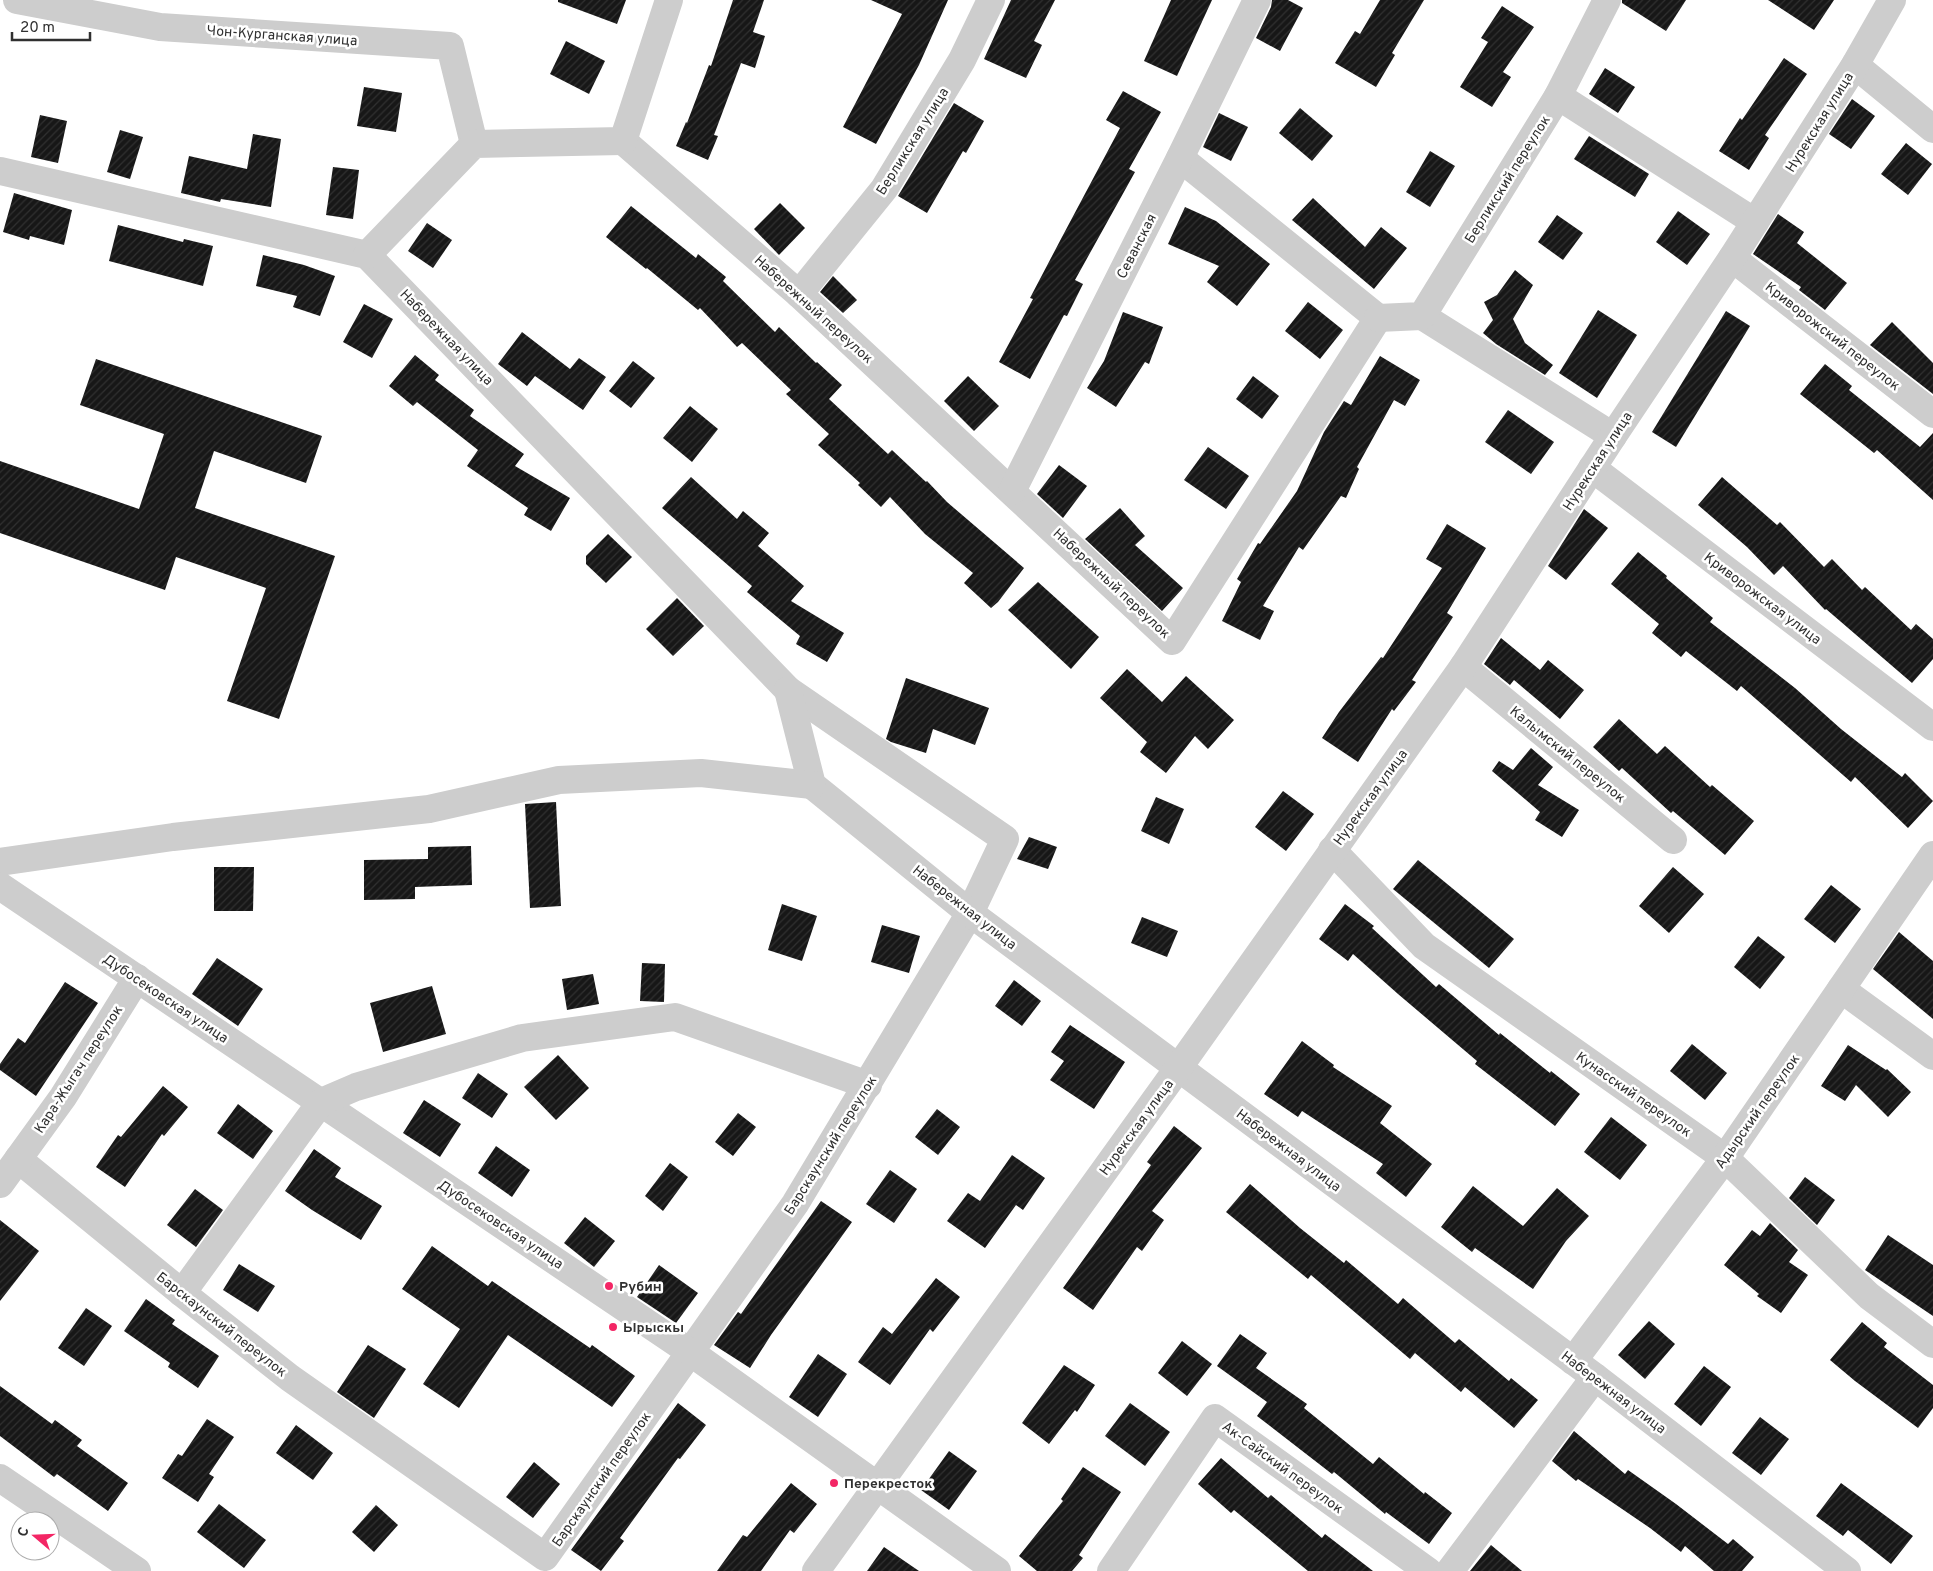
<svg xmlns="http://www.w3.org/2000/svg" width="1933" height="1571" font-family="Overpass,sans-serif">
  <style>
    .building { fill: url(#building-hatch) }
    .lines { fill: none; stroke-linecap: round; stroke-linejoin: round }
    .minor { stroke: #cdcdcd; stroke-width: 28 }
    .poi-dot { fill: #f32665; stroke: #fff; stroke-width: 2 }
    .labels { text-anchor: middle; stroke-width: 5; stroke-linejoin: round; paint-order: stroke }
    .street-label { font-size: 14px; fill: #303030; stroke: #fff }
    .poi-label { font-size: 14px; font-weight: bold; fill: #303030; stroke: #fff; text-anchor: start }
  </style>
  <defs>
    <pattern id="building-hatch" width="6" height="6" patternUnits="userSpaceOnUse" patternTransform="scale(1.25)"><rect width="6" height="6" fill="#171717"/><path d="M-1 1l2-2M0 6l6-6M5 7l2-2" fill="none" stroke="#303030"/></pattern>
  </defs>
  <rect width="100%" height="100%" fill="#fff"/>
  <g class="building">
    <polygon points="558,0 626,0 617,24 558,2"/>
    <polygon points="733,0 764,0 753,32 765,36 755,68 741,63 714,135 718,136 708,160 676,146 686,122 687,123 709,65 711,66"/>
    <polygon points="871,0 948,0 919,65 876,144 843,127 902,14"/>
    <polygon points="1011,0 1055,0 1034,41 1042,45 1026,78 984,59"/>
    <polygon points="1171,0 1212,0 1177,76 1144,61"/>
    <polygon points="1272,0 1288,0 1303,8 1280,51 1256,38 1271,7"/>
    <polygon points="1380,0 1424,0 1392,53 1395,55 1376,87 1335,63 1355,31 1360,34"/>
    <polygon points="1622,0 1686,0 1666,31 1622,3"/>
    <polygon points="1768,0 1834,0 1814,30"/>
    <polygon points="1502,6 1534,27 1503,72 1511,77 1492,107 1460,87 1488,42 1481,38"/>
    <polygon points="566,41 605,61 589,94 550,74"/>
    <polygon points="1784,58 1807,74 1765,135 1769,138 1749,170 1719,151 1740,118 1742,120"/>
    <polygon points="1605,68 1635,87 1618,113 1589,94"/>
    <polygon points="364,87 402,93 396,132 357,126"/>
    <polygon points="1123,91 1161,112 1129,169 1135,172 1075,280 1083,284 1067,316 1064,315 1030,379 999,362 1033,299 1030,298 1062,237 1120,128 1106,120"/>
    <polygon points="1852,99 1875,116 1851,149 1829,134"/>
    <polygon points="954,103 984,121 966,153 963,151 927,213 898,196"/>
    <polygon points="1300,108 1333,136 1312,161 1279,133"/>
    <polygon points="1219,113 1248,127 1231,161 1203,147"/>
    <polygon points="40,115 67,121 58,163 31,157"/>
    <polygon points="120,130 143,137 130,179 107,172"/>
    <polygon points="253,134 281,139 271,207 221,199 220,202 181,193 189,156 247,169"/>
    <polygon points="1589,136 1649,174 1635,197 1574,159"/>
    <polygon points="1906,143 1932,164 1908,195 1881,174"/>
    <polygon points="1430,151 1455,166 1430,207 1406,192"/>
    <polygon points="333,167 359,170 353,219 326,215"/>
    <polygon points="14,193 72,210 64,245 30,236 29,240 3,232"/>
    <polygon points="1313,198 1365,247 1381,227 1407,248 1374,289 1292,220"/>
    <polygon points="780,203 805,228 779,255 754,229"/>
    <polygon points="631,206 696,258 698,254 726,277 723,281 775,332 779,327 816,363 817,362 842,385 829,399 888,454 892,450 926,482 927,481 947,502 1024,568 998,602 991,608 964,583 973,573 925,534 890,497 881,507 858,485 860,483 818,445 829,434 786,394 791,390 742,343 737,347 700,308 698,310 647,268 646,269 606,237"/>
    <polygon points="1185,207 1216,221 1270,264 1237,306 1207,282 1219,266 1168,244"/>
    <polygon points="1678,211 1710,234 1687,265 1656,242"/>
    <polygon points="1778,214 1804,232 1797,243 1847,283 1825,310 1799,290 1801,287 1753,254"/>
    <polygon points="1557,215 1583,233 1563,260 1538,242"/>
    <polygon points="427,223 452,240 433,268 408,251"/>
    <polygon points="118,225 183,242 184,239 213,246 203,286 109,261"/>
    <polygon points="263,255 304,265 335,276 320,316 293,307 297,296 256,286"/>
    <polygon points="1515,270 1533,285 1513,319 1525,343 1553,365 1545,375 1496,344 1483,333 1493,320 1484,302 1497,295"/>
    <polygon points="833,276 857,300 843,313 820,292"/>
    <polygon points="1308,302 1343,330 1320,359 1285,331"/>
    <polygon points="364,304 393,319 372,358 343,342"/>
    <polygon points="1598,310 1637,335 1597,398 1559,373"/>
    <polygon points="1726,311 1750,326 1676,447 1652,432"/>
    <polygon points="1123,312 1163,327 1149,364 1145,362 1116,407 1087,388 1104,361"/>
    <polygon points="1892,322 1933,363 1933,394 1870,345"/>
    <polygon points="522,332 570,369 579,358 606,377 583,410 535,376 527,386 498,364"/>
    <polygon points="415,355 439,375 435,380 474,410 470,416 524,454 515,466 570,498 551,531 524,515 528,508 467,466 478,450 417,402 413,406 389,386"/>
    <polygon points="1380,356 1420,380 1405,406 1394,400 1357,467 1359,469 1346,498 1341,496 1303,550 1299,547 1263,606 1274,611 1260,640 1222,621 1241,582 1237,579 1258,543 1260,544 1297,491 1324,432 1344,401 1351,405"/>
    <polygon points="96,359 322,436 306,483 214,451 195,508 335,556 279,719 227,701 266,588 176,557 165,590 0,533 0,461 139,509 164,434 80,405"/>
    <polygon points="633,361 655,378 631,408 609,391"/>
    <polygon points="1825,364 1852,386 1849,390 1920,447 1933,433 1933,500 1877,450 1874,453 1800,394"/>
    <polygon points="968,376 999,406 974,431 944,401"/>
    <polygon points="1253,376 1279,396 1262,419 1236,399"/>
    <polygon points="690,406 718,429 692,462 663,438"/>
    <polygon points="1508,410 1554,442 1531,474 1485,442"/>
    <polygon points="1208,447 1249,476 1226,509 1184,480"/>
    <polygon points="1059,465 1087,486 1063,518 1037,494"/>
    <polygon points="691,477 737,519 743,511 769,533 758,546 804,586 791,601 844,633 827,662 796,644 800,636 747,592 752,586 662,508"/>
    <polygon points="1722,477 1777,525 1780,522 1824,567 1832,559 1862,590 1865,587 1911,630 1916,624 1933,639 1933,659 1912,683 1826,609 1825,610 1783,566 1774,575 1747,547 1698,505"/>
    <polygon points="1120,508 1145,536 1135,545 1183,588 1162,611 1085,539"/>
    <polygon points="1584,509 1608,528 1566,580 1548,566"/>
    <polygon points="1447,524 1486,548 1447,613 1453,617 1412,680 1416,682 1394,711 1392,709 1358,762 1322,738 1339,712 1381,657 1383,658 1442,568 1426,559"/>
    <polygon points="608,534 632,557 606,583 586,564 586,556"/>
    <polygon points="1638,552 1667,576 1666,578 1713,618 1710,622 1795,688 1841,729 1902,777 1905,773 1933,801 1908,828 1855,777 1851,782 1741,686 1737,691 1686,651 1681,657 1652,633 1659,624 1611,584"/>
    <polygon points="1038,582 1099,637 1071,669 1008,610"/>
    <polygon points="677,598 704,626 673,656 646,629"/>
    <polygon points="1501,638 1540,670 1548,660 1584,690 1560,719 1514,680 1510,685 1484,664"/>
    <polygon points="1127,669 1162,702 1186,676 1234,720 1208,749 1195,736 1166,773 1140,752 1147,742 1100,698"/>
    <polygon points="906,678 989,708 975,745 933,729 926,753 891,742 886,739"/>
    <polygon points="1619,719 1657,754 1665,746 1710,787 1712,785 1754,821 1725,855 1673,811 1671,813 1622,768 1619,771 1593,747"/>
    <polygon points="1531,748 1553,767 1538,785 1579,810 1562,837 1535,820 1540,812 1492,771 1499,761 1513,770"/>
    <polygon points="1283,791 1314,814 1286,851 1255,827"/>
    <polygon points="1156,797 1184,809 1169,844 1141,831"/>
    <polygon points="556,802 561,906 530,908 525,804"/>
    <polygon points="1029,837 1057,847 1048,869 1017,859"/>
    <polygon points="471,846 472,885 415,887 415,899 364,900 364,860 428,859 428,847"/>
    <polygon points="1418,860 1514,939 1489,968 1393,889"/>
    <polygon points="214,867 254,867 253,911 214,911"/>
    <polygon points="1673,867 1704,894 1669,933 1639,906"/>
    <polygon points="1831,885 1861,909 1835,943 1804,919"/>
    <polygon points="782,904 817,916 802,961 768,950"/>
    <polygon points="1345,904 1374,926 1372,928 1436,987 1439,984 1499,1035 1500,1033 1550,1073 1551,1071 1580,1094 1555,1126 1475,1064 1477,1061 1398,994 1353,954 1348,961 1319,939"/>
    <polygon points="1142,917 1178,931 1167,957 1131,943"/>
    <polygon points="882,925 920,936 909,973 871,962"/>
    <polygon points="1899,932 1933,961 1933,1019 1873,969"/>
    <polygon points="1758,936 1785,957 1760,989 1734,967"/>
    <polygon points="217,958 263,989 238,1026 192,994"/>
    <polygon points="642,963 665,964 664,1002 640,1001"/>
    <polygon points="593,974 599,1004 567,1010 562,979"/>
    <polygon points="1014,980 1041,1001 1022,1026 995,1006"/>
    <polygon points="65,982 98,1003 36,1096 0,1070 0,1064 18,1038 25,1043"/>
    <polygon points="432,986 446,1034 383,1052 370,1003"/>
    <polygon points="1070,1025 1125,1062 1094,1109 1050,1080 1064,1061 1051,1052"/>
    <polygon points="1302,1041 1334,1065 1333,1067 1392,1106 1380,1123 1432,1164 1406,1197 1376,1173 1383,1164 1302,1111 1298,1117 1264,1094"/>
    <polygon points="1692,1044 1727,1073 1705,1100 1670,1071"/>
    <polygon points="1848,1045 1886,1070 1887,1069 1911,1092 1888,1117 1856,1085 1845,1101 1821,1086"/>
    <polygon points="558,1055 589,1088 556,1120 524,1087"/>
    <polygon points="478,1073 508,1094 492,1118 462,1098"/>
    <polygon points="163,1086 188,1107 164,1136 162,1134 125,1187 96,1167 118,1135 121,1137"/>
    <polygon points="424,1100 461,1124 440,1157 403,1133"/>
    <polygon points="238,1104 273,1131 253,1159 217,1133"/>
    <polygon points="937,1109 960,1127 938,1155 915,1137"/>
    <polygon points="738,1113 756,1127 733,1156 715,1142"/>
    <polygon points="1611,1117 1647,1145 1620,1180 1584,1152"/>
    <polygon points="1174,1126 1202,1148 1152,1211 1164,1220 1142,1251 1137,1247 1093,1310 1063,1288 1151,1165 1147,1162"/>
    <polygon points="496,1146 530,1170 512,1197 478,1173"/>
    <polygon points="314,1149 341,1168 335,1177 382,1206 361,1240 312,1210 285,1191"/>
    <polygon points="1012,1155 1045,1178 1023,1210 1016,1205 985,1248 947,1221 968,1193 980,1201"/>
    <polygon points="670,1163 688,1177 663,1211 645,1196"/>
    <polygon points="890,1170 917,1189 894,1223 866,1204"/>
    <polygon points="1805,1177 1835,1200 1817,1225 1789,1198"/>
    <polygon points="1250,1184 1300,1228 1344,1263 1346,1260 1398,1304 1403,1298 1455,1343 1459,1339 1509,1381 1511,1378 1538,1400 1514,1428 1465,1387 1461,1392 1415,1353 1410,1359 1311,1275 1308,1279 1226,1212"/>
    <polygon points="1473,1186 1523,1226 1557,1188 1589,1216 1566,1241 1533,1289 1475,1248 1472,1252 1441,1227"/>
    <polygon points="195,1189 223,1210 196,1247 167,1225"/>
    <polygon points="821,1201 852,1222 771,1335 750,1368 714,1345 738,1312 741,1314"/>
    <polygon points="585,1217 615,1241 594,1267 564,1243"/>
    <polygon points="0,1220 39,1251 0,1301"/>
    <polygon points="1770,1223 1798,1250 1789,1262 1808,1275 1781,1313 1757,1296 1759,1294 1724,1265 1752,1230 1760,1236"/>
    <polygon points="1888,1235 1933,1265 1933,1316 1865,1270"/>
    <polygon points="432,1246 488,1286 492,1281 590,1348 592,1345 635,1376 612,1407 508,1335 459,1408 423,1384 460,1329 402,1289"/>
    <polygon points="239,1264 275,1286 258,1312 223,1290"/>
    <polygon points="659,1265 698,1293 676,1323 637,1297"/>
    <polygon points="936,1278 960,1297 933,1332 930,1329 890,1385 858,1362 883,1327 892,1334"/>
    <polygon points="146,1299 175,1320 172,1324 219,1356 198,1388 168,1367 170,1363 124,1331"/>
    <polygon points="86,1308 112,1326 84,1366 58,1348"/>
    <polygon points="1649,1321 1675,1344 1645,1379 1618,1355"/>
    <polygon points="1862,1322 1887,1343 1884,1347 1933,1385 1933,1408 1918,1428 1855,1381 1830,1360"/>
    <polygon points="1240,1334 1267,1353 1256,1368 1307,1404 1304,1408 1373,1464 1379,1457 1424,1494 1425,1492 1452,1513 1429,1544 1386,1512 1385,1514 1334,1472 1332,1474 1257,1416 1267,1402 1217,1366"/>
    <polygon points="1182,1341 1212,1364 1187,1396 1158,1373"/>
    <polygon points="368,1345 406,1369 374,1418 337,1392"/>
    <polygon points="818,1354 847,1374 818,1417 789,1397"/>
    <polygon points="1064,1365 1095,1385 1077,1412 1075,1410 1049,1444 1022,1423"/>
    <polygon points="1704,1366 1731,1387 1701,1426 1674,1404"/>
    <polygon points="0,1386 52,1424 55,1420 82,1440 77,1446 128,1483 108,1511 57,1474 54,1477 0,1436"/>
    <polygon points="678,1403 706,1425 680,1459 678,1458 620,1538 624,1541 601,1571 571,1550"/>
    <polygon points="1130,1403 1170,1432 1145,1466 1105,1436"/>
    <polygon points="1760,1417 1789,1439 1761,1475 1732,1453"/>
    <polygon points="207,1419 234,1437 209,1474 214,1477 198,1502 162,1478 178,1454 182,1456"/>
    <polygon points="296,1425 333,1453 313,1480 276,1453"/>
    <polygon points="1574,1431 1625,1474 1628,1470 1676,1504 1728,1544 1733,1539 1754,1557 1742,1571 1714,1571 1685,1546 1681,1552 1650,1528 1578,1479 1576,1481 1552,1461"/>
    <polygon points="949,1451 977,1471 949,1510 921,1490"/>
    <polygon points="1221,1458 1268,1498 1271,1495 1322,1538 1325,1534 1373,1571 1308,1571 1234,1510 1231,1513 1198,1484"/>
    <polygon points="534,1462 560,1484 533,1518 506,1497"/>
    <polygon points="1083,1467 1121,1492 1079,1555 1083,1558 1072,1571 1037,1571 1019,1556 1063,1501 1061,1499"/>
    <polygon points="791,1483 817,1504 794,1533 790,1530 761,1571 717,1571 743,1535 747,1537"/>
    <polygon points="1841,1483 1913,1536 1891,1564 1848,1530 1843,1536 1816,1516"/>
    <polygon points="219,1504 266,1540 244,1568 197,1532"/>
    <polygon points="376,1505 398,1525 374,1552 352,1532"/>
    <polygon points="1491,1545 1522,1571 1470,1571"/>
    <polygon points="884,1547 919,1571 867,1571"/>
  </g>
  <g class="lines">
    <g class="minor">
      <polyline points="17,0 160,27 450,46 474,144"/>
      <polyline points="1855,65 1933,129"/>
      <polyline points="1558,96 1755,222"/>
      <polyline points="623,141 799,294 1172,641 1378,318 1180,158"/>
      <polyline points="0,171 367,255 788,690 1005,839 970,913 795,1204 545,1557 290,1378 182,1293 18,1159"/>
      <polyline points="367,255 474,144 623,141 669,0"/>
      <polyline points="1732,258 1933,414"/>
      <polyline points="799,294 884,189 962,60 991,0"/>
      <polyline points="1422,316 1613,436"/>
      <polyline points="1378,318 1422,316 1558,96 1607,0"/>
      <polyline points="1592,468 1933,727"/>
      <polyline points="1012,491 1180,158 1257,0"/>
      <polyline points="1463,667 1673,840"/>
      <polyline points="788,690 812,785 970,913 1595,1377 1847,1571"/>
      <polyline points="1332,850 1424,946 1725,1158 1869,1296 1933,1344"/>
      <polyline points="0,862 173,837 429,809 559,780 701,773 812,785"/>
      <polyline points="0,886 690,1352 997,1571"/>
      <polyline points="1841,989 1933,1056"/>
      <polyline points="0,1184 63,1097 137,978"/>
      <polyline points="182,1293 321,1102 356,1087 522,1038 675,1017 868,1085"/>
      <polyline points="1573,1361 1725,1158 1933,855"/>
      <polyline points="0,1478 137,1571"/>
      <polyline points="816,1571 1179,1067 1463,667 1613,436 1732,258 1855,65 1892,0"/>
      <polyline points="1111,1571 1215,1418 1428,1571"/>
      <polyline points="1450,1571 1595,1377"/>
    </g>
  </g>
  <g class="poi-dot">
    <circle cx="609" cy="1286" r="5"/>
    <circle cx="613" cy="1327" r="5"/>
    <circle cx="834" cy="1483" r="5"/>
  </g>
  <g class="labels">
    <g class="street-label">
      <text transform="translate(282 35) rotate(4)" y="5">Чон-Курганская улица</text>
      <text transform="translate(1819 122) rotate(-58)" y="5">Нурекская улица</text>
      <text transform="translate(912 141) rotate(-58)" y="5">Берликская улица</text>
      <text transform="translate(1507 179) rotate(-58)" y="5">Берликский переулок</text>
      <text transform="translate(1136 246) rotate(-63)" y="5">Севанская</text>
      <text transform="translate(814 309) rotate(42)" y="5">Набережный переулок</text>
      <text transform="translate(1833 336) rotate(38)" y="5">Криворожский переулок</text>
      <text transform="translate(447 337) rotate(46)" y="5">Набережная улица</text>
      <text transform="translate(1597 461) rotate(-57)" y="5">Нурекская улица</text>
      <text transform="translate(1112 583) rotate(43)" y="5">Набережный переулок</text>
      <text transform="translate(1763 598) rotate(37)" y="5">Криворожская улица</text>
      <text transform="translate(1568 754) rotate(39)" y="5">Калымский переулок</text>
      <text transform="translate(1370 797) rotate(-54)" y="5">Нурекская улица</text>
      <text transform="translate(965 907) rotate(38)" y="5">Набережная улица</text>
      <text transform="translate(166 998) rotate(34)" y="5">Дубосековская улица</text>
      <text transform="translate(78 1069) rotate(-57)" y="5">Кара-Жыгач переулок</text>
      <text transform="translate(1634 1094) rotate(35)" y="5">Кунасский переулок</text>
      <text transform="translate(1757 1111) rotate(-55)" y="5">Адырский переулок</text>
      <text transform="translate(1136 1127) rotate(-54)" y="5">Нурекская улица</text>
      <text transform="translate(830 1145) rotate(-58)" y="5">Барскаунский переулок</text>
      <text transform="translate(1289 1150) rotate(37)" y="5">Набережная улица</text>
      <text transform="translate(501 1224) rotate(34)" y="5">Дубосековская улица</text>
      <text transform="translate(222 1324) rotate(38)" y="5">Барскаунский переулок</text>
      <text transform="translate(1614 1392) rotate(37)" y="5">Набережная улица</text>
      <text transform="translate(1283 1467) rotate(36)" y="5">Ак-Сайский переулок</text>
      <text transform="translate(601 1479) rotate(-55)" y="5">Барскаунский переулок</text>
    </g>
    <g class="poi-label">
      <text x="619" y="1291">Рубин</text>
      <text x="623" y="1332">Ырыскы</text>
      <text x="844" y="1488">Перекресток</text>
    </g>
  </g>
  <g transform="translate(35 1536) rotate(289)"><circle r="24" fill="#ffffff" stroke="#acacac"/>
  <path d="M0-4L9 19L0 12L-9 19Z" fill="#f32665"/>
  <text y="-8" font-size="14" font-weight="bold" text-anchor="middle" fill="#303030">С</text>
  </g>
  <path d="M12 32v8h78v-8" fill="none" stroke="#303030" stroke-width="2.5"/>
  <text x="20" y="32" font-size="15" fill="#303030" stroke="#ffffff" stroke-width="4" paint-order="stroke">20 m</text>
</svg>
